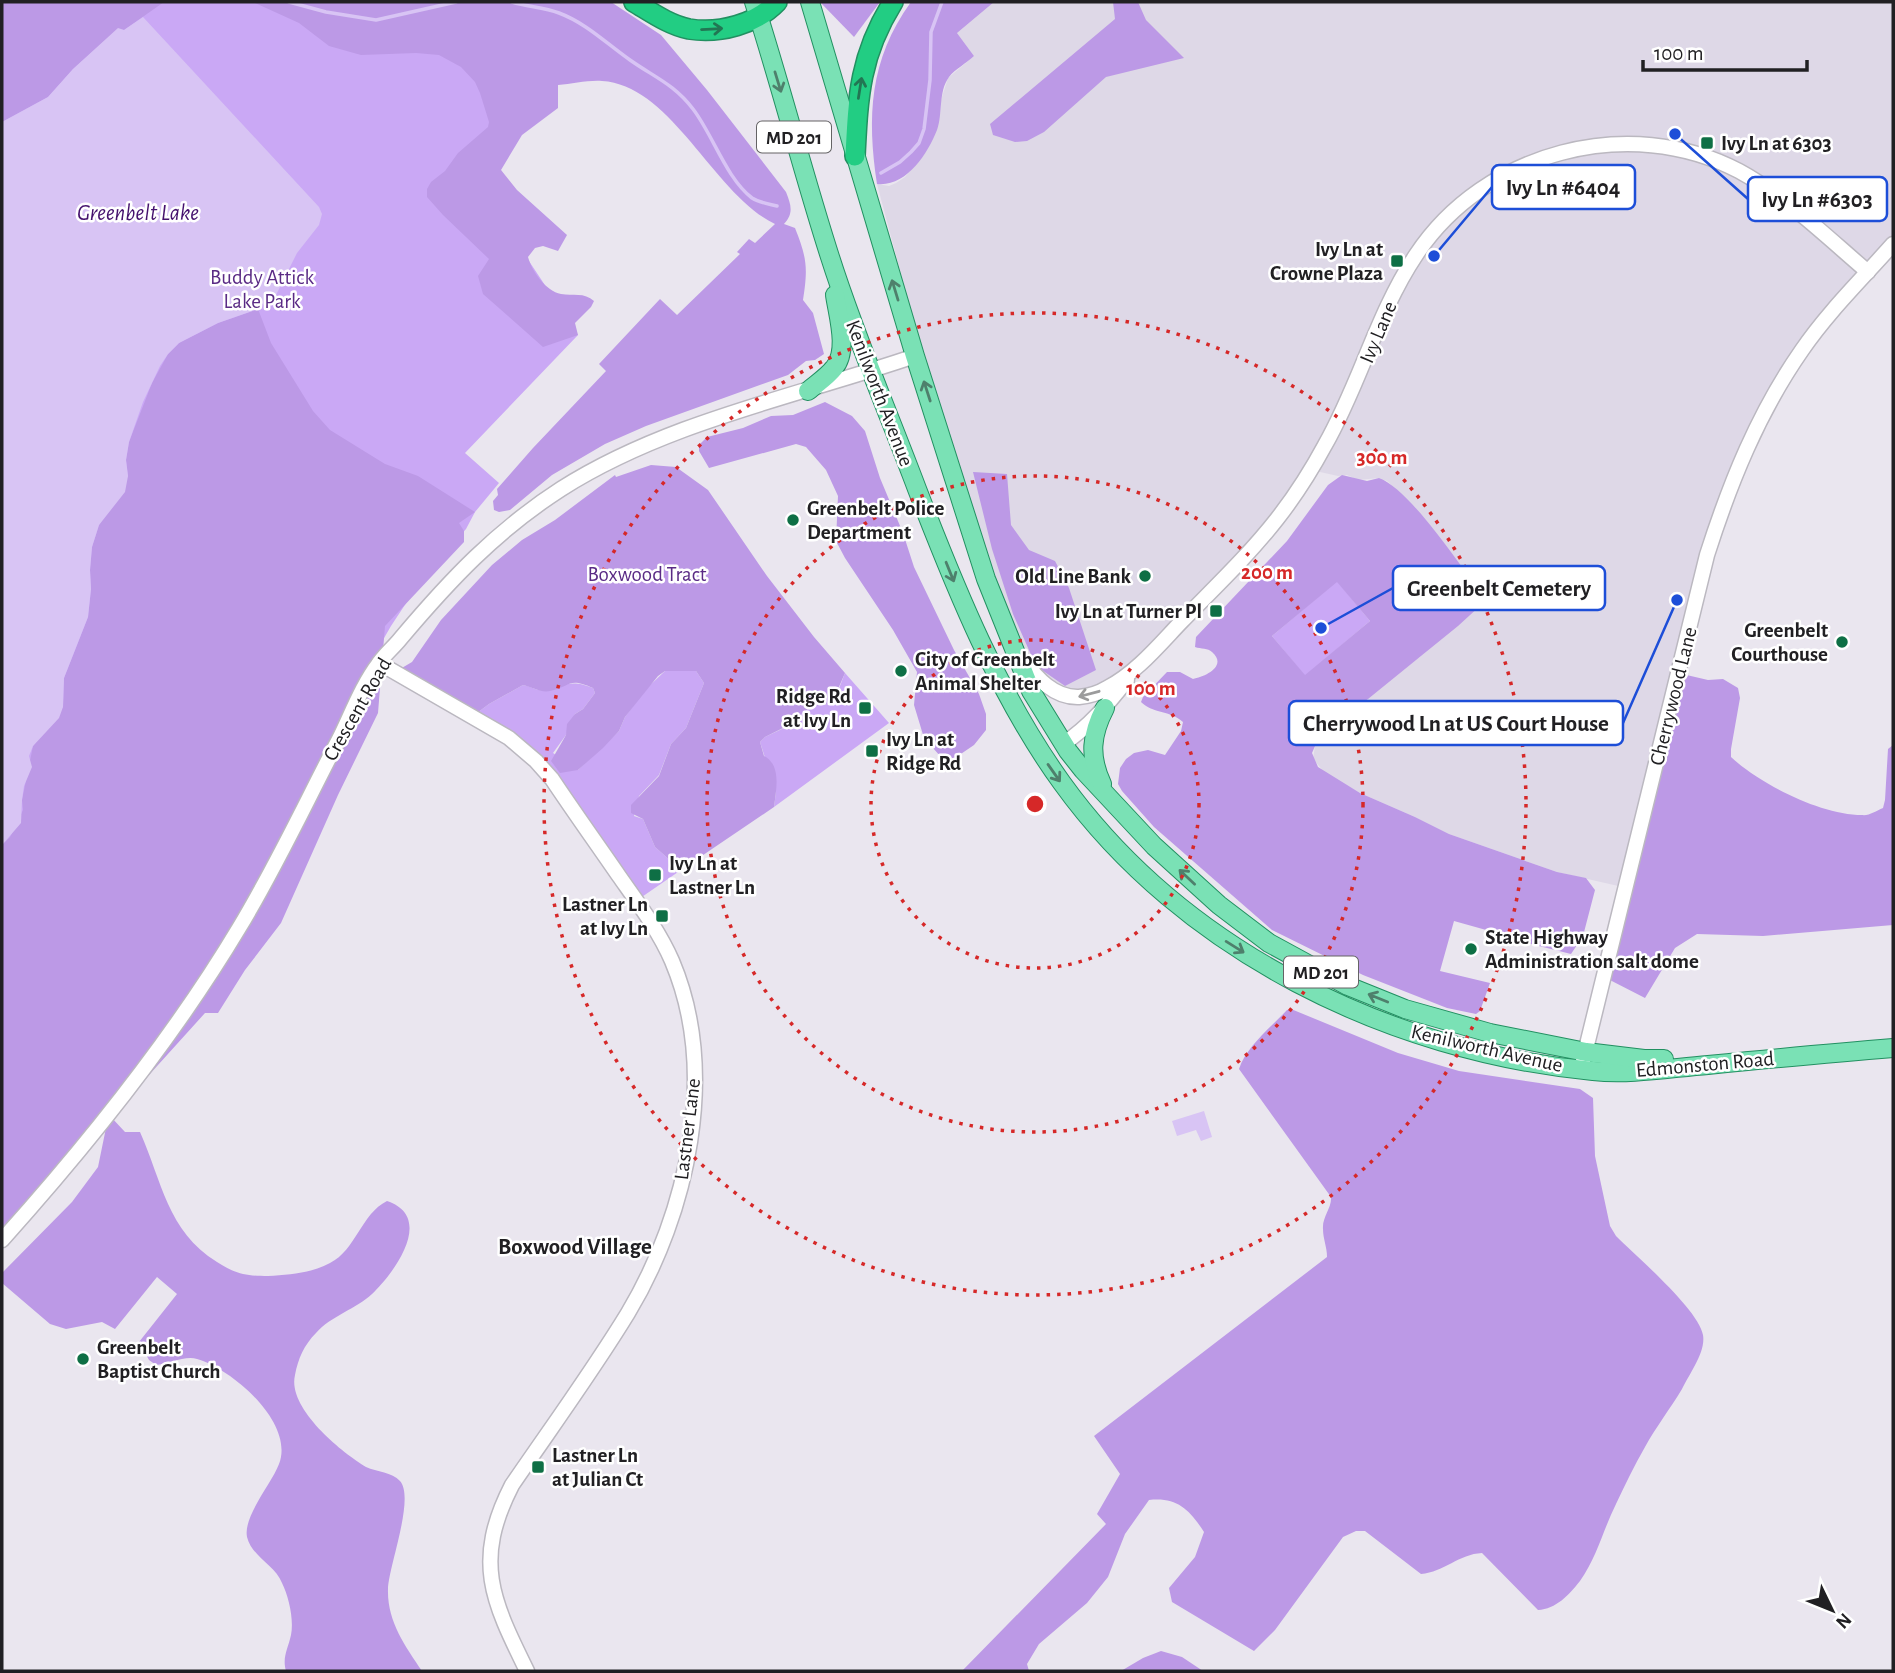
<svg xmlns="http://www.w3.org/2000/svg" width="1895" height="1673" font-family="'Alegreya Sans',sans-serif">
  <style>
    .built { fill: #ded8e7 }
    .green { fill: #caa8f5 }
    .forest { fill: #bc99e6; fill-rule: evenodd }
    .water { fill: #d8c4f4 }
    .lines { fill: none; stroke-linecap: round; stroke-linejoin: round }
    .stream { stroke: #d8c4f4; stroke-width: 3.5 }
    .minor-casing { stroke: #bbb8c0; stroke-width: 17 }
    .major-casing { stroke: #229061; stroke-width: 20 }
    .highway-casing { stroke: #229061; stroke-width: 22 }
    .minor { stroke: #fff; stroke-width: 14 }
    .major { stroke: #7ae1b5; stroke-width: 18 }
    .highway { stroke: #22cd83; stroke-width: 19 }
    .oneway { stroke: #227653 }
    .oneway2 { stroke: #4e806c }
    .oneway3 { stroke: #9b9b9c }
    .ring { fill: none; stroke: #d62828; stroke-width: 3.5; stroke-dasharray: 3.5 7 }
    .poi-dot { fill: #0e6f45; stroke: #fff; stroke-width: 2.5 }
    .labels { text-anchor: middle; stroke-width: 5; stroke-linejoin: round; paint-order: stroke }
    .shield { fill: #fff; stroke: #646365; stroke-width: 2 }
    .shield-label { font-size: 19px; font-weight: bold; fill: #212023 }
    .poi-label { font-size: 21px; font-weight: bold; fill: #212023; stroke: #fff; text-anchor: start }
    .park-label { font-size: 21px; fill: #5a2b85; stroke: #fff }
    .street-label { font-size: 21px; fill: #212023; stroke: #fff }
    .water-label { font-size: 23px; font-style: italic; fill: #45126e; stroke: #fff }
    .neighbourhood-label { font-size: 23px; font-weight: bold; fill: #212023; stroke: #fff }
    .centre { fill: #d62828; stroke: #fff; stroke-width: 3.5 }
    .ring-label { font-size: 21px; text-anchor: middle; font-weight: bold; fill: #d62828; stroke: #fff; stroke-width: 5; stroke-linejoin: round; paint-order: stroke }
    .leader { fill: none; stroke: #1d4ed8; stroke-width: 2.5 }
    .callout-dot { fill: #1d4ed8; stroke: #fff; stroke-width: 2.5 }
    .callout { fill: #fff; stroke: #1d4ed8; stroke-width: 2.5 }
    .callout-label { font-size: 23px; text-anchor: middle; font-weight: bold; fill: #212023 }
  </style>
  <rect width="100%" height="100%" fill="#eae6ef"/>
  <polygon class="built" points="994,2 1893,2 1893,244 1802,350 1729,489 1627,888 1557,872 1449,834 1415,817 1360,793 1325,773 1313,759 1315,746 1326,730 1421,656 1483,602 1483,598 1415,507 1387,481 1379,478 1358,480 1347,475 1338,476 1311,470 1301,486 1122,678 1075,697 1032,672 957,484 877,184 889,186 896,183 905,177 923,156 940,114 941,100 948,78 974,56 957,33"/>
  <g class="green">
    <polygon points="113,2 265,2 429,41 489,66 501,170 519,246 578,335 465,453 499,483 475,512 466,529 420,582 391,626 338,718 2,1223 2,59"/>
    <polygon points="1337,581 1370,621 1305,676 1272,636"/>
    <path d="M665 671H696L704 683 686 728 671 744 659 775 639 796 634 816 643 819 655 847 681 870 636 901 552 780 473 716 489 704 523 685C529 686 534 689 539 690 558 694 563 675 593 688L595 693 583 709 575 714 566 735 553 753 578 770 619 731 625 717 645 690Z"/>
    <polygon points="845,673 889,723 774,807 776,792 760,742 765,737 784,728 811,707 828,704 836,696"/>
  </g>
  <g class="forest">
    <polygon points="2,2 164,2 124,30 118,29 73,69 48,97 2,122"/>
    <path d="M253 2H611L661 35 707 90 786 192C791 205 794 213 784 224L795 228C807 258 808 268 803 300L813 313 824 354 815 360 806 361 788 375 646 426 605 444 552 475 510 510 499 512 494 510 493 501 498 495 497 489 533 448 606 371 599 364 660 299 677 315 740 254 737 252 749 239 755 243 775 224C713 194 672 85 602 81 588 80 572 84 558 85V108L522 135 501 170 517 190 567 235 558 251 543 246 535 248 528 257C532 272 546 291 561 294 573 296 584 292 594 301L591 307 575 323 578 335 543 347 483 294 478 276 489 259 443 215 427 197V189L431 182 445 171 458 153 488 127 489 122 480 93 475 82 461 67 439 55 416 53 361 55 329 46 299 23Z"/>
    <polygon points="820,2 880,2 854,37"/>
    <path d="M911 2H994L957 33 974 56C967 63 955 69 949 77 938 92 943 114 937 130 927 155 906 187 877 184 867 117 869 60 911 2Z"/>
    <polygon points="1113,2 1138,2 1146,20 1184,58 1106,77 1044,132 1027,141 1015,142 993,135 990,124 1115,19"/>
    <path d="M258 309 271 343 313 411 330 430 385 464 418 476 475 512 459 523 464 531V542L385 626 378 713 338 795 281 923 245 970 218 1013H205L111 1117 125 1132H140C162 1181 167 1231 217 1262 236 1274 245 1276 268 1276 289 1275 311 1273 330 1263 356 1250 361 1214 387 1201 435 1217 395 1272 372 1294 356 1309 331 1316 316 1333 304 1345 298 1359 295 1375 287 1408 341 1452 366 1467 377 1472 392 1472 400 1481 415 1498 389 1565 388 1589 387 1621 405 1646 422 1671H286C282 1657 288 1649 291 1635 294 1620 289 1597 282 1583 275 1565 252 1557 247 1537 243 1516 272 1483 279 1464 295 1423 232 1369 197 1359 186 1355 168 1364 156 1365L149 1360 139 1342 177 1294 157 1277 115 1329 102 1322 66 1329 50 1324 2 1283V1273L72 1202 98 1167 107 1123 2 1238V845L10 837 23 810 22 800 33 746 63 707 64 678 88 617 91 589 90 570 92 547 99 525 128 476 126 460 129 442 152 383 168 354 179 343 218 323Z"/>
    <polygon points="825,402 852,416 865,431 880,478 903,533 914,567 954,650 979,694 986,714 986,730 974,745 952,760 941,757 924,738 914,705 917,672 893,630 845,558 836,541 838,496 826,470 806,447 796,444 709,468 699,451 699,445 707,437 743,428 771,416 793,415"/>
    <path d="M651 465 676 467 708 490 767 576 814 637 845 673 835 696 828 704 811 707 783 728 765 737 760 742 764 756C782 765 776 791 774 807L681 870 655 847 643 819 631 813V805L659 776 671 744 686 728 704 683 696 671H665L658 676 625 717 619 731 603 748 578 770 560 773 551 761 566 735 567 724 575 714 583 709 595 693 593 688C568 677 572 686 550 691 541 693 532 687 523 685L489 704 473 716 395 672 412 662 441 620 492 565 522 540 555 520 615 475 616 477Z"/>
    <polygon points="973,472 1007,474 1011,525 1029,550 1055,561 1069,588 1096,670 1065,686 1036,666 1013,614 992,549"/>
    <path d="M1342 475 1367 481 1379 478C1410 489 1463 569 1484 598L1481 605 1458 626 1368 699 1339 718 1318 739 1312 753 1318 767 1360 793 1415 817 1449 834 1557 872 1586 878 1595 890 1583 936 1571 954 1511 939 1504 935 1454 921 1440 971 1490 983 1480 1011 1476 1014 1447 1008 1363 975 1272 930 1154 827 1122 791 1118 784 1120 768 1126 759 1134 753 1148 750 1165 755 1181 731 1183 722C1170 710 1153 714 1141 702L1143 697 1167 672H1180L1193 679C1205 677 1228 666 1212 652 1208 648 1201 649 1195 647L1196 637 1287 541 1328 485ZM1337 582 1370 621 1305 675 1272 636Z"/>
    <path d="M1678 673 1708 680 1723 679 1738 688 1740 698 1731 749V757C1760 784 1821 815 1862 815 1869 816 1876 811 1883 808L1885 800 1888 749 1893 745V925L1763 936 1697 934 1675 948 1645 998 1604 977Z"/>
    <path d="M1291 1009 1398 1053 1459 1071 1580 1089 1593 1098 1595 1156 1610 1226 1616 1236C1636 1256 1699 1310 1703 1335 1706 1352 1689 1374 1682 1389 1670 1409 1656 1427 1645 1447 1634 1466 1625 1485 1616 1504 1603 1530 1597 1557 1580 1581 1569 1595 1556 1609 1538 1610L1482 1553C1459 1554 1444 1572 1421 1574L1365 1531H1356L1343 1537 1275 1630 1254 1651 1172 1602 1169 1588 1195 1557 1204 1532C1189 1509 1177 1497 1149 1500L1125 1534 1108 1577 1087 1603 1039 1644 1027 1664 1029 1671H962L1106 1524 1097 1514 1120 1474 1094 1436 1327 1257C1327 1247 1323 1239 1323 1229 1322 1217 1332 1208 1331 1197L1239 1069C1246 1047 1271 1027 1287 1010Z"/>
    <polygon points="1161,1651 1182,1657 1203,1671 1121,1671 1143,1658"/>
  </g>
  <g class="water">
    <polygon points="143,17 319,207 322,214 319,225 297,253 276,295 258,309 218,323 179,343 168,354 160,366 143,402 129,442 126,460 128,476 125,492 99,525 92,547 90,570 91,589 88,617 64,678 63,707 59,718 33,746 29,756 32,767 24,786 22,800 21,823 2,845 2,122 48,97 73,69 118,28 124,30"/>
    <polygon points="1204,1111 1212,1137 1201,1141 1196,1130 1177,1136 1172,1121"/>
  </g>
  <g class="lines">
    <g class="stream">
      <polyline points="289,2 326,12 376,20 456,2"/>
      <path d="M512 2C528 7 543 7 559 13 586 23 607 44 630 60 654 77 674 84 693 109 713 135 726 178 752 198 760 203 769 204 777 206"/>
      <polyline points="881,173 900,162 911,152 919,143 924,129 930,80 931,32 942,2"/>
    </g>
    <g class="minor-casing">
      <g id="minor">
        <path d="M1023 660C1037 678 1054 698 1079 697 1089 696 1099 693 1107 688 1136 673 1159 645 1181 622 1214 588 1248 556 1277 519 1295 496 1311 471 1325 445 1360 384 1377 313 1416 255 1484 152 1629 113 1739 171 1785 196 1828 238 1868 272"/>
        <path d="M379 663 509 738 536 761 552 779C574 812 597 844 619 876 638 903 659 931 672 961 719 1072 688 1213 628 1313 592 1372 551 1428 512 1485 473 1561 492 1600 527 1671"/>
        <path d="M1063 744C1089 727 1108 704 1127 680"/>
        <path d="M1583 1061 1707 555C1730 483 1758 413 1802 350 1828 312 1862 279 1893 244"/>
        <path d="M2 1240C89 1143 172 1040 239 928 276 867 306 802 339 739 351 715 362 685 379 663 385 654 394 647 401 638 450 580 496 531 561 489 666 422 798 396 915 356"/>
      </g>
    </g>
    <g class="major-casing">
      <g id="major">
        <path d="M754 2C781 86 803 173 830 257 855 336 888 412 917 489 956 590 999 696 1062 783 1183 951 1390 1052 1593 1071 1630 1075 1670 1068 1708 1065 1769 1059 1831 1053 1893 1048"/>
        <polyline points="810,2 915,356 986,579 1031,691 1068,751 1083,770 1154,846 1219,905 1269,943 1348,986 1405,1009 1490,1033 1586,1052 1644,1059 1664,1059"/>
        <path d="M808 391C816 384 827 377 834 368 849 351 838 316 835 295"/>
        <path d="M1102 784C1089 756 1091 735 1105 708"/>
      </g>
    </g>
    <g class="highway-casing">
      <g id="highway">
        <path d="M634 2C651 12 669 25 689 29 720 34 756 24 777 2"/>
        <path d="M855 156C858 95 860 55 893 2"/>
      </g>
    </g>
    <use href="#minor" class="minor"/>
    <use href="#major" class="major"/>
    <use href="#highway" class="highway"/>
  </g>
  <defs><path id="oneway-shaft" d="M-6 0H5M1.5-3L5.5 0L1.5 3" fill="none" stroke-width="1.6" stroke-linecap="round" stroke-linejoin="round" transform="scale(1.75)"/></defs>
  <g class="oneway">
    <use href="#oneway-shaft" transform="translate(712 29) rotate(-3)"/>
    <use href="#oneway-shaft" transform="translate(860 88) rotate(-81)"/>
  </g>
  <g class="oneway2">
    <use href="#oneway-shaft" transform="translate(778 82) rotate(73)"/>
    <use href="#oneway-shaft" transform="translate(895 290) rotate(-107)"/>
    <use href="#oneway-shaft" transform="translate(927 391) rotate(-108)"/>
    <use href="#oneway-shaft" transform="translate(950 572) rotate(68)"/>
    <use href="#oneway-shaft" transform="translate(1054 773) rotate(55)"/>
    <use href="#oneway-shaft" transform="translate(1187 877) rotate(-137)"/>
    <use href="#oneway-shaft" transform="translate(1235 947) rotate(32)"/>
    <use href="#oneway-shaft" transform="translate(1378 998) rotate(-158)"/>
  </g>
  <use class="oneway3" href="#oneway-shaft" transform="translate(1089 694) rotate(165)"/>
  <g class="ring">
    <circle cx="1035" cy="804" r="164"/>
    <circle cx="1035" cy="804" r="328"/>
    <circle cx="1035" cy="804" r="491"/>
  </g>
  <g class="poi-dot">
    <rect x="1700" y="136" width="14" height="14" rx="3.5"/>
    <rect x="1390" y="254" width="14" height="14" rx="3.5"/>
    <circle cx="793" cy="520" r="7"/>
    <circle cx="1145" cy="576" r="7"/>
    <rect x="1209" y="604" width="14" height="14" rx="3.5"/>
    <circle cx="1842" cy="642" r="7"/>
    <circle cx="901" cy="671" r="7"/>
    <rect x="858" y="701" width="14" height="14" rx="3.5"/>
    <rect x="865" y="744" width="14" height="14" rx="3.5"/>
    <rect x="648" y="868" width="14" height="14" rx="3.5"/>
    <rect x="655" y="909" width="14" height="14" rx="3.5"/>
    <circle cx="1471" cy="949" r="7"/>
    <circle cx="83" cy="1359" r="7"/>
    <rect x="531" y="1460" width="14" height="14" rx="3.5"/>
  </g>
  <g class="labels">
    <g class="shield">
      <rect x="757" y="121.5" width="74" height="31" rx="5"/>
      <rect x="1284" y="956.5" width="74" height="31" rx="5"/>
    </g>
    <g class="shield-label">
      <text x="794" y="144">MD 201</text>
      <text x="1321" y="979">MD 201</text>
    </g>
    <g class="poi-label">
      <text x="1721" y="150">Ivy Ln at 6303</text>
      <text x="1383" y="256" text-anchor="end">Ivy Ln at<tspan x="1383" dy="24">Crowne Plaza</tspan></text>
      <text x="807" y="515">Greenbelt Police<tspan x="807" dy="24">Department</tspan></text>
      <text x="1131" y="583" text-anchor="end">Old Line Bank</text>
      <text x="1202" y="618" text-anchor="end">Ivy Ln at Turner Pl</text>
      <text x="1828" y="637" text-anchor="end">Greenbelt<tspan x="1828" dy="24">Courthouse</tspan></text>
      <text x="915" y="666">City of Greenbelt<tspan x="915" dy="24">Animal Shelter</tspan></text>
      <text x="851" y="703" text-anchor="end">Ridge Rd<tspan x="851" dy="24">at Ivy Ln</tspan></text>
      <text x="886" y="746">Ivy Ln at<tspan x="886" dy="24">Ridge Rd</tspan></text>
      <text x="669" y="870">Ivy Ln at<tspan x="669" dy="24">Lastner Ln</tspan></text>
      <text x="648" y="911" text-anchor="end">Lastner Ln<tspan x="648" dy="24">at Ivy Ln</tspan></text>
      <text x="1485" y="944">State Highway<tspan x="1485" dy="24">Administration salt dome</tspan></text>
      <text x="97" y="1354">Greenbelt<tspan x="97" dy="24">Baptist Church</tspan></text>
      <text x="552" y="1462">Lastner Ln<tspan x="552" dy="24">at Julian Ct</tspan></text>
    </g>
    <g class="park-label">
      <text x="262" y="284">Buddy Attick<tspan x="262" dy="24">Lake Park</tspan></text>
      <text x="647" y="581">Boxwood Tract</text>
    </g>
    <g class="street-label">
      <text transform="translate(1378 332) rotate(-67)" y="7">Ivy Lane</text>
      <text transform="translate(880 393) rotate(69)" y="7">Kenilworth Avenue</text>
      <text transform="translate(1673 696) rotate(-76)" y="7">Cherrywood Lane</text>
      <text transform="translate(357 709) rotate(-60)" y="7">Crescent Road</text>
      <text transform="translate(1487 1048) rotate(13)" y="7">Kenilworth Avenue</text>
      <text transform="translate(1705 1064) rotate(-5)" y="7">Edmonston Road</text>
      <text transform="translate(687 1129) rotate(-83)" y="7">Lastner Lane</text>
    </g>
    <g class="water-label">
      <text x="138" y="220">Greenbelt Lake</text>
    </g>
    <g class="neighbourhood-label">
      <text x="575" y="1254">Boxwood Village</text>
    </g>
  </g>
  <circle cx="1035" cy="804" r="10" class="centre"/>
  <g class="ring-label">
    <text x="1382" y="464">300 m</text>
    <text x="1267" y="579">200 m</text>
    <text x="1151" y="695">100 m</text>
  </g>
  <path class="leader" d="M1434 256L1492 187M1675 134L1748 199M1321 628L1393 588M1677 600L1623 723"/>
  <g class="callout-dot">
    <circle cx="1434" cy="256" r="7"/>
    <circle cx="1675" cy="134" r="7"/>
    <circle cx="1321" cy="628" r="7"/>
    <circle cx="1677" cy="600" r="7"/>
  </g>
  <g class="callout">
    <rect x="1492" y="165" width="143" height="44" rx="7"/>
    <rect x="1748" y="177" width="139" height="44" rx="7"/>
    <rect x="1393" y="566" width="212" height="44" rx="7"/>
    <rect x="1289" y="701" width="334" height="44" rx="7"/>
  </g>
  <g class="callout-label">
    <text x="1563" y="195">Ivy Ln #6404</text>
    <text x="1817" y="207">Ivy Ln #6303</text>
    <text x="1499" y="596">Greenbelt Cemetery</text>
    <text x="1456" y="731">Cherrywood Ln at US Court House</text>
  </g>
  <rect width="1895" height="1673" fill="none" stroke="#212023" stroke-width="7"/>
  <g transform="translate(1832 1610) rotate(133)" stroke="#ffffff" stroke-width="5" paint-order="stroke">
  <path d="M0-5L12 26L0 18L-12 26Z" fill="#212023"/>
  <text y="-10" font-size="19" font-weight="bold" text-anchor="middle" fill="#212023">N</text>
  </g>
  <path d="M1643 60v10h164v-10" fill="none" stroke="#212023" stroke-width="3.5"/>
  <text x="1654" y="60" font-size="21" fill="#212023" stroke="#ffffff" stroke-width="5" paint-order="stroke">100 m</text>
</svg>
